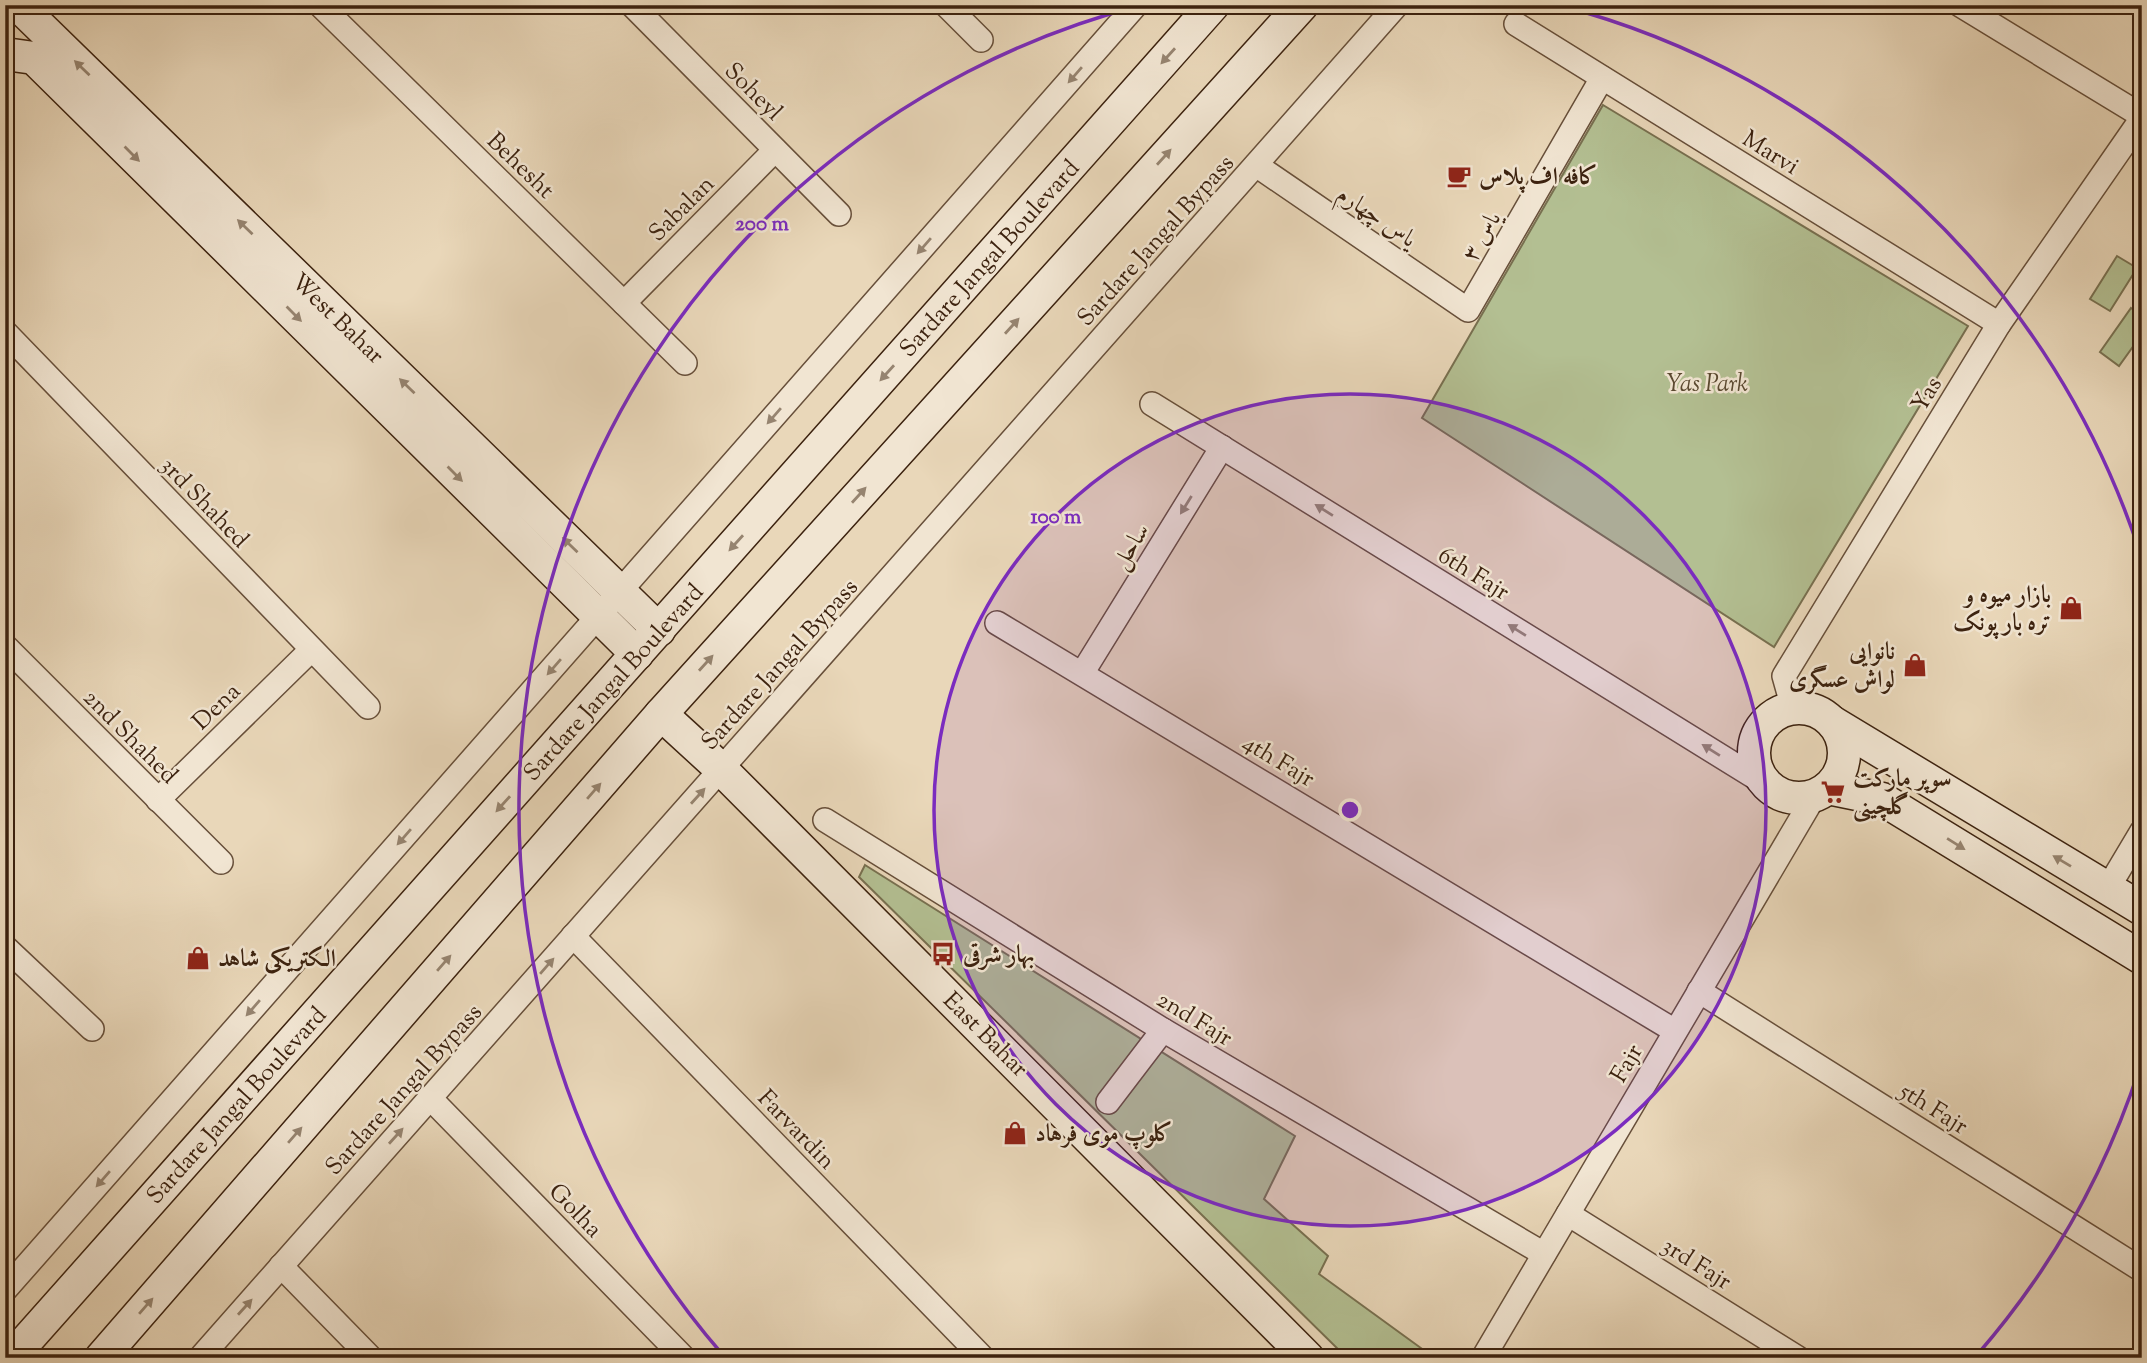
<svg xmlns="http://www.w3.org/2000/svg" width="2147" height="1363" font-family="'Sorts Mill Goudy',Amiri,serif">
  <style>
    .green { fill: #b3bf92; stroke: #787050; stroke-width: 2 }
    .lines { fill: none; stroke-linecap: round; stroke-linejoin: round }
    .street-casing { stroke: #674f3a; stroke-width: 26 }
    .secondary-casing { stroke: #3c220f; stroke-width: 35 }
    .street { stroke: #f1e5d2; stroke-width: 23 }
    .secondary { stroke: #f1e5d2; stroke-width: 32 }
    .oneway { fill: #968470 }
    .ring { fill: none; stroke: #7b2cbf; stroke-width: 3.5 }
    .labels { text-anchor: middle; stroke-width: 5; stroke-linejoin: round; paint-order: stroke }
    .street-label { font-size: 24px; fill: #3c220f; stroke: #f1e5d2 }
    .poi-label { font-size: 24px; font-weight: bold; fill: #3c220f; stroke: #f1e5d2; text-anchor: start }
    .park-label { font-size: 24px; font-style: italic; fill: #5a4930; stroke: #f1e5d2 }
    .centre { fill: #7b2cbf; stroke: #f1e5d2; stroke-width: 3.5 }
    .ring-label { font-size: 21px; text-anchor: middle; font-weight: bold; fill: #7b2cbf; stroke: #f1e5d2; stroke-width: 5; stroke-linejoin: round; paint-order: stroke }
  </style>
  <rect width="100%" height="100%" fill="#e9d7b9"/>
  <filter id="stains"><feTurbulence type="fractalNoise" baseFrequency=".00286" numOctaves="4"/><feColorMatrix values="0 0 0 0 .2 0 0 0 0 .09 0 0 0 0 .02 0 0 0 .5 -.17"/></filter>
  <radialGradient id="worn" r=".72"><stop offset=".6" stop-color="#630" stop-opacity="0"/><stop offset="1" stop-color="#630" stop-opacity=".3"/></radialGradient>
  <g class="green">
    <polygon points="1603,105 1968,326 1774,647 1422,418"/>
    <polygon points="2117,256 2137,268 2110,311 2090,299"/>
    <polygon points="2131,308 2142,316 2142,334 2119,366 2100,352"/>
    <polygon points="865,865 1295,1136 1264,1199 1328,1256 1319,1274 1425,1351 1422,1358 1347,1358 859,877"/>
  </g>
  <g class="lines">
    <g class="street-casing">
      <g id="street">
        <polyline points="320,5 685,363"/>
        <polyline points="632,5 839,214"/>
        <polyline points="946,5 981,40"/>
        <polyline points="1960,5 2142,116"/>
        <polyline points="1516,24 1999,324"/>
        <polyline points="1256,165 1468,310 1602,78"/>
        <polyline points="624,303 775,150"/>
        <polyline points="5,332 368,707"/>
        <polyline points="1152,404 1769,786"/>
        <polyline points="997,623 1675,1031"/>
        <polyline points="5,646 221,862"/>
        <polyline points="1083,672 1222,447"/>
        <polyline points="1793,708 1784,676 1999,324 2142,118"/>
        <polyline points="158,800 311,650"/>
        <polyline points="825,820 1163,1030 1544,1254"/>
        <polyline points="2108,888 2142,831"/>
        <polyline points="573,936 983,1358"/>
        <polyline points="5,947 92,1029"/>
        <polyline points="1699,991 2142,1270"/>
        <polyline points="430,1098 684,1358"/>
        <polyline points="1108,1102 1163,1030"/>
        <polyline points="1568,1214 1798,1358"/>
        <polyline points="281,1266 371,1358"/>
        <polyline points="5,1290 1136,5"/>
        <polyline points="200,1358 1397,5"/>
        <polyline points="1483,1358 1815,795"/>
      </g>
    </g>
    <g class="secondary-casing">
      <g id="secondary">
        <polyline points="18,5 659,630"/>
        <polyline points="5,54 34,58 637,654"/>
        <circle cx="1799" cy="753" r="45"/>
        <polyline points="661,714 721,769 1308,1358"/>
        <polyline points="1832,722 2142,909"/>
        <polyline points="1828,788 1882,799 2142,958"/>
        <polyline points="11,1358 1213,5"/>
        <polyline points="101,1358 661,714 1302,5"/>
      </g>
    </g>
    <use href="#street" class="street"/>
    <use href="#secondary" class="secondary"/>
  </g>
  <defs><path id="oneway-solid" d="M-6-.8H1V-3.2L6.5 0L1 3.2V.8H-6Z" transform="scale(1.75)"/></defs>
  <g class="oneway">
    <use href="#oneway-solid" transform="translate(1168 56) rotate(132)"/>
    <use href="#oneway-solid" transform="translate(82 68) rotate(-136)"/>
    <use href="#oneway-solid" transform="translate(1075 75) rotate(131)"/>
    <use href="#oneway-solid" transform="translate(132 154) rotate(45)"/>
    <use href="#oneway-solid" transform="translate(1164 157) rotate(-48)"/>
    <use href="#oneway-solid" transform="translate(245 227) rotate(-136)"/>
    <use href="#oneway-solid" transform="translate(924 246) rotate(131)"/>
    <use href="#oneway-solid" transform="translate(294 314) rotate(45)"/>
    <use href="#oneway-solid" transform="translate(1012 326) rotate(-48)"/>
    <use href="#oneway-solid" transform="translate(887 373) rotate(132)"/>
    <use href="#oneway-solid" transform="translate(407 386) rotate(-136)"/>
    <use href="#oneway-solid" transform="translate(774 416) rotate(131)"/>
    <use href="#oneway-solid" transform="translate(455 474) rotate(45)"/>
    <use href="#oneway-solid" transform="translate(859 495) rotate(-48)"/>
    <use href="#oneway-solid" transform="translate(1186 505) rotate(122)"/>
    <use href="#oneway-solid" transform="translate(1324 510) rotate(-148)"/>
    <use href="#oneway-solid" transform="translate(736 543) rotate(132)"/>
    <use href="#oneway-solid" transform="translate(570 545) rotate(-136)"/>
    <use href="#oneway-solid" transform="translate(1517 630) rotate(-148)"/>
    <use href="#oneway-solid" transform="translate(706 663) rotate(-48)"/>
    <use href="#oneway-solid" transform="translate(554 667) rotate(131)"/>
    <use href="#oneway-solid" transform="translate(1711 750) rotate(-148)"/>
    <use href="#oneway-solid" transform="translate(594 791) rotate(-49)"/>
    <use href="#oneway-solid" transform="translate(698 796) rotate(-48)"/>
    <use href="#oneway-solid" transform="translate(503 804) rotate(132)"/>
    <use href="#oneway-solid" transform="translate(404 837) rotate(131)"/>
    <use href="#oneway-solid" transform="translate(1956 844) rotate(32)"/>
    <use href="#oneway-solid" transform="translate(2062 861) rotate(-149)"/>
    <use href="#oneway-solid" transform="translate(444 963) rotate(-49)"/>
    <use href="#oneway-solid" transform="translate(547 966) rotate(-49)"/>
    <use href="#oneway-solid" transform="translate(253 1008) rotate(131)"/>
    <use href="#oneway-solid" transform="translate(295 1135) rotate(-49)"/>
    <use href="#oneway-solid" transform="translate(396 1136) rotate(-48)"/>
    <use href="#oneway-solid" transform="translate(103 1179) rotate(131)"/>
    <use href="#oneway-solid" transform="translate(146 1306) rotate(-49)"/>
    <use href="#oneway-solid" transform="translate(245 1307) rotate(-48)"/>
  </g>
  <circle cx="1350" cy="810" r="416" fill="#7b2cbf" fill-opacity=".12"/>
  <g class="ring">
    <circle cx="1350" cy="810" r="416"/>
    <path d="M2140 1067A831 831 0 0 1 1977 1355M723 1355A831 831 0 0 1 1142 5M1558 5A831 831 0 0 1 2140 553"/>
  </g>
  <defs>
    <g id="cafe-bare" transform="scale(1.89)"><path d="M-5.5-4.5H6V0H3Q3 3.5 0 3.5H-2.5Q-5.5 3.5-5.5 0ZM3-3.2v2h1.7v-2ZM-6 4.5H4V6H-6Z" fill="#8f2418" stroke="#f1e5d2" stroke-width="2.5" paint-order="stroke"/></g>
    <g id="shop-bare" transform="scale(1.89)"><path d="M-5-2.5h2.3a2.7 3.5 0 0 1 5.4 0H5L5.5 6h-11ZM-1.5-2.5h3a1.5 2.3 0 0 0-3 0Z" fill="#8f2418" stroke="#f1e5d2" stroke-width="2.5" paint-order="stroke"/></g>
    <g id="supermarket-bare" transform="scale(1.89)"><path d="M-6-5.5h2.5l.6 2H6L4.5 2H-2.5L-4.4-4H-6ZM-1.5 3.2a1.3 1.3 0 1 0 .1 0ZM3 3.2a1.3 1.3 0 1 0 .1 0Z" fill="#8f2418" stroke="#f1e5d2" stroke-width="2.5" paint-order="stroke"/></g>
    <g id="bus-bare" transform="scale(1.89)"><path d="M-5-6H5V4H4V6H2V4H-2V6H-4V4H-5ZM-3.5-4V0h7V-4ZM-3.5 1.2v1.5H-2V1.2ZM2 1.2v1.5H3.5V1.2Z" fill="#8f2418" stroke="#f1e5d2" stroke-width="2.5" paint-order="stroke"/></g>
  </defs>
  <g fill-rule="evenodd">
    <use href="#cafe-bare" x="1459" y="176"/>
    <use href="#shop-bare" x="2071" y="608"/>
    <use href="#shop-bare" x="1915" y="665"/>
    <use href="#supermarket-bare" x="1833" y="792"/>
    <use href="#bus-bare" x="943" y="954"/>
    <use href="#shop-bare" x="198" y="958"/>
    <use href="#shop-bare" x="1015" y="1133"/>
  </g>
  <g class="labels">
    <g class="street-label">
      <text transform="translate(754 91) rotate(45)" y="8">Soheyl</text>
      <text transform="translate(1771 152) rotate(32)" y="8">Marvi</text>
      <text transform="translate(521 165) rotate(44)" y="8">Behesht</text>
      <text transform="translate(681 208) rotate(-45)" y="8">Sabalan</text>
      <text transform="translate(1377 216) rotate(34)" y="8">یاس چهارم</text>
      <text transform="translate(1481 236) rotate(-60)" y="8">یاس ۳</text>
      <text transform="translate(1155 240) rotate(-48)" y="8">Sardare Jangal Bypass</text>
      <text transform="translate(989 258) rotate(-48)" y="8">Sardare Jangal Boulevard</text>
      <text transform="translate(338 318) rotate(44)" y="8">West Bahar</text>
      <text transform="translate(1926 394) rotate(-59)" y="8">Yas</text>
      <text transform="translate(205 502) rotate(46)" y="8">3rd Shahed</text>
      <text transform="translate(1130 546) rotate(-58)" y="8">ساحل</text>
      <text transform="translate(1474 573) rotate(32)" y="8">6th Fajr</text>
      <text transform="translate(779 664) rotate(-48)" y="8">Sardare Jangal Bypass</text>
      <text transform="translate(613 682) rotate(-48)" y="8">Sardare Jangal Boulevard</text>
      <text transform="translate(216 706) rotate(-44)" y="8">Dena</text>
      <text transform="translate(131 736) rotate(45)" y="8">2nd Shahed</text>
      <text transform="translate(1279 760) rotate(31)" y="8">4th Fajr</text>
      <text transform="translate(1195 1018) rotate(31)" y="8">2nd Fajr</text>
      <text transform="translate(986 1034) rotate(45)" y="8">East Bahar</text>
      <text transform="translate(1626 1063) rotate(-60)" y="8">Fajr</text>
      <text transform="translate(403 1089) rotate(-48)" y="8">Sardare Jangal Bypass</text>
      <text transform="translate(236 1105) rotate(-48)" y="8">Sardare Jangal Boulevard</text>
      <text transform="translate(1934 1108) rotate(32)" y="8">5th Fajr</text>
      <text transform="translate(797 1129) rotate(46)" y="8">Farvardin</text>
      <text transform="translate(576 1210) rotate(46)" y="8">Golha</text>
      <text transform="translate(1697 1263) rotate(32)" y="8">3rd Fajr</text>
    </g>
    <g class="poi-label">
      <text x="1479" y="184">کافه اف پلاس</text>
      <text x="2051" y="602" text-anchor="end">بازار ميوه و<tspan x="2051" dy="28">تره بار پونک</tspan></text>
      <text x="1895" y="659" text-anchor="end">نانوایی<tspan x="1895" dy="28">لواش عسگری</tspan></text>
      <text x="1853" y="786">سوپر مارکت<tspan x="1853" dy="28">گلچینی</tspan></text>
      <text x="963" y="962">بهار شرقی</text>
      <text x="218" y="966">الکتریکی شاهد</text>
      <text x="1035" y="1141">کلوپ موی فرهاد</text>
    </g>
    <g class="park-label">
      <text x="1707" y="391">Yas Park</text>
    </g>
  </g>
  <circle cx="1350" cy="810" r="10" class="centre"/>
  <g class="ring-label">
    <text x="762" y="230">200 m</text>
    <text x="1056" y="523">100 m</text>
  </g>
  <rect width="2147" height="1363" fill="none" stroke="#e9d7b9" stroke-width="28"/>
  <rect x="7" y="7" width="2133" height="1349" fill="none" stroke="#3c220f" stroke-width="3.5"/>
  <rect x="14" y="14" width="2119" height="1335" fill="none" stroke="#3c220f" stroke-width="2"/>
  <rect width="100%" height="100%" filter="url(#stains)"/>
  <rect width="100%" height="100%" fill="url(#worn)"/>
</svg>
